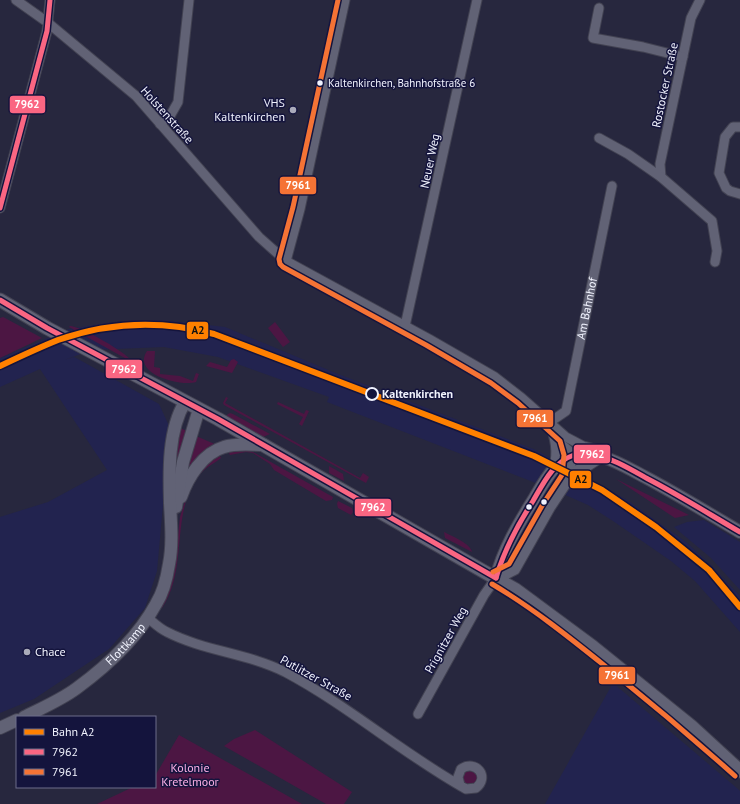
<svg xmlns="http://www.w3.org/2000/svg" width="740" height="804" font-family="'PT Sans',sans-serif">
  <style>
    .built { fill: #22234f }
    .green { fill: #4c1643 }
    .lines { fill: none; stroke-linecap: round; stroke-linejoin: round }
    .minor-casing { stroke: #424252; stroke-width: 11 }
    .tertiary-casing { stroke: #424252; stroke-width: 14 }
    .secondary-casing { stroke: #424252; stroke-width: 15 }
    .minor { stroke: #616275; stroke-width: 9 }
    .tertiary { stroke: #616275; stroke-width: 12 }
    .secondary { stroke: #616275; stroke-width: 13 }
    .bus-1-casing { stroke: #14143d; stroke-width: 8 }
    .bus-2-casing { stroke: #14143d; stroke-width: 8 }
    .bus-1 { stroke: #fa6682; stroke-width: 5 }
    .bus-2 { stroke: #f57335; stroke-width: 5 }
    .rail-1-casing { stroke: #14143d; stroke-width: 9 }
    .rail-1 { stroke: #ff8000; stroke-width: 6 }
    .bus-dot { fill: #f0f2fd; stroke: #14143d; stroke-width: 1.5 }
    .poi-dot { fill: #aaabba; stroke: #14143d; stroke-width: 1.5 }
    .stop-dot { fill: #14143d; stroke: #f0f2fd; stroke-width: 2 }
    .labels { text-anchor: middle; stroke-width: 3; stroke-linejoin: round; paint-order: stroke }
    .bus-label { font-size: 11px; fill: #f0f2fd; stroke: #14143d; text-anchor: start }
    .street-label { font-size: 12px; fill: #f0f2fd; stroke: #14143d }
    .poi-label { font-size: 12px; fill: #f0f2fd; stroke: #14143d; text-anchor: end }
    .stop-label { font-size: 12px; font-weight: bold; fill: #f0f2fd; stroke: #14143d; text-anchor: start }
    .park-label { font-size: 12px; fill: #fcafe5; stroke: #14143d }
    .line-badge { stroke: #14143d; stroke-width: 1.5 }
    .badge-label { font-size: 11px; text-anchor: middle; font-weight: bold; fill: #fff }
    .pale-badge-label { font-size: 11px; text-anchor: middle; font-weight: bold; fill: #111 }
  </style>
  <rect width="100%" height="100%" fill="#27273e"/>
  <g class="built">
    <polygon points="134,320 164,320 225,327 338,374 536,450 627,500 686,542 711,565 740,596 740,632 695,581 671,561 613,521 588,505 554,490 327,402 329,397 218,357 164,347 92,350 64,360 74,357 78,359 159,404 170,428 157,571 145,608 109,649 34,699 0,713 0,517 48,502 107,470 40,369 0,387 0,358 69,329 106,323"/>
    <polygon points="704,520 740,542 740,590 711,558 674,527 687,522"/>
    <polygon points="613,683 738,789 740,791 740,804 545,804"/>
  </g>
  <g class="green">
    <polygon points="3,317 5,318 42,338 0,358 0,318"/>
    <polygon points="275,322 290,342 283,347 268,328"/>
    <path d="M70 326C80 326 128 353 132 362L69 327Z"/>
    <path d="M147 351H155L154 367 160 368V374L180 376 193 381 196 373 199 374 196 382C181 387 131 374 147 351Z"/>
    <polygon points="234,359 238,362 232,373 206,366 210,362 227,367 231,360"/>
    <polygon points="226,397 228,398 225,403 360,478 363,473 369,477 366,483 224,405 223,403"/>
    <polygon points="278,402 304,414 306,410 309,411 302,426 299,424 303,417 277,404"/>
    <polygon points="230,413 233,414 270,434 263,437 226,416 228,414"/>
    <polygon points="180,428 187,431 176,471 175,468"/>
    <polygon points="196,436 217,445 187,473"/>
    <polygon points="247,450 253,452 333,497 332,500 326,501 274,470 270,464 253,453 246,452 230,455 228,451"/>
    <path d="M220 456 221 458C215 463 208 466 203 471 168 507 190 567 162 608L161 607 176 555 180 517 187 494 204 465Z"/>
    <polygon points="329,466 343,474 344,481 329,473"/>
    <polygon points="558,473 563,476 512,564 508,561 534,513 550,489"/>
    <polygon points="616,479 689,515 675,518"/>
    <polygon points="338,501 352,508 353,512 351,515 338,508 337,504"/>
    <path d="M444 532C452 536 471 544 472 552L445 538Z"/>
    <polygon points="255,730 352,792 344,804 326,804 224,746 234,739"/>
    <polygon points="179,735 302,804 97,804 133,787 155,787 155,776"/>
    <polygon points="469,766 482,780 466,788 458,777"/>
  </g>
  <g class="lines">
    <g class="minor-casing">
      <g id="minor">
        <polyline points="16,0 47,22 136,96 259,237 286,261 429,339 495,377 522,398 566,437 583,446 595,449 598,453"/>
        <polyline points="700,0 691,18 660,164 661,177 712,221 717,251 715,262"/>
        <polyline points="599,8 593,38 643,47 683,57"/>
        <polyline points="160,124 170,116 178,102 189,0"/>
        <polyline points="740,127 733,127 725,137 719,173 726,188 730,191 740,194"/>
        <polyline points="599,138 628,154 661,177"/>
        <polyline points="0,208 47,31 50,0"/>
        <polyline points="286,261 300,209 345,0"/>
        <polyline points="405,326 477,0"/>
        <path id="s1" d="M550 422 566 411 612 186"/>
        <path d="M550 423C555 439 558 451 554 467"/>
        <path d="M555 438C567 450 576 458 593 462"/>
        <polyline points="569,477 571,464 570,452"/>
        <path d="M148 618C154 623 160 629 167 632 204 651 247 653 285 672 349 706 403 754 466 789L476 788C490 777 476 759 461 769L458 777 460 785"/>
        <polyline points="418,714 484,595 496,578"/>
      </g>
    </g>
    <g class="tertiary-casing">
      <g id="tertiary">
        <path d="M181 497C188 477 203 453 224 447 236 443 251 445 264 445"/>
        <polyline points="176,507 183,462 199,409"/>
        <path d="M496 578C503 550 519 523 534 499 545 481 553 463 574 455 580 453 586 453 592 454 611 458 628 468 645 477 677 494 708 513 740 532"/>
        <polyline points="496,578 514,569 549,507 569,477 601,456"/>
        <path id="s2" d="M24 717C42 708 61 700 77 688 107 666 138 637 156 604 163 593 167 577 169 564 173 544 171 523 170 503 169 471 168 430 185 402"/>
        <polyline points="0,728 17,720"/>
      </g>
    </g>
    <g class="secondary-casing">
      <polyline id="secondary" points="0,300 47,328 218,419 516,590 593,647 691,726 740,771"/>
    </g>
    <use href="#minor" class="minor"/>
    <use href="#tertiary" class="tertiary"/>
    <use href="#secondary" class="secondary"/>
    <g class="bus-1-casing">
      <g id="bus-1">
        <polyline points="0,208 47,31 50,0"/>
        <polyline points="0,300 47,328 218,419 496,578"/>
        <path d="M496 578C504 550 517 526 533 501 543 484 553 462 574 455 580 453 587 453 592 454 612 458 630 469 648 479 679 495 709 514 740 532"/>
      </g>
    </g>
    <g class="bus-2-casing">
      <g id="bus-2">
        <polyline points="338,0 293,207 279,259 280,264 283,267 426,345 491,383 518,403 560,441 564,455 562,475 543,504 509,564 493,572"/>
        <path d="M492 584C536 610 575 642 615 674 656 707 696 741 735 776"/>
      </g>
    </g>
    <use href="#bus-1" class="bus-1"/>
    <use href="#bus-2" class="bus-2"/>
    <g class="rail-1-casing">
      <path id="rail-1" d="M0 366C19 357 38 348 58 340 109 322 162 320 214 334L534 456 602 490 656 527 709 570 740 607"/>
    </g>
    <use href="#rail-1" class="rail-1"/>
  </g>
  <g class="bus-dot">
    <circle cx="320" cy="83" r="3.5"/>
    <circle cx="544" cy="502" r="3.5"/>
    <circle cx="529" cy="507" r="3.5"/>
  </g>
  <g class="poi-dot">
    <circle cx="293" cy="110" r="4"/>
    <circle cx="27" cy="652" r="4"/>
  </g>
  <circle class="stop-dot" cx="372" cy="394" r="6"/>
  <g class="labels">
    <g class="bus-label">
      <text x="328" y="87">Kaltenkirchen, Bahnhofstraße 6</text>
    </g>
    <g class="street-label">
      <text transform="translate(665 85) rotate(-78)" y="4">Rostocker Straße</text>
      <text transform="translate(167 115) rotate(48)" y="4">Holstenstraße</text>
      <text transform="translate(430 161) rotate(-78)" y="4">Neuer Weg</text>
      <text dy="4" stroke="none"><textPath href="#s1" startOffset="124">Am Bahnhof</textPath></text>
      <text transform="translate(446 640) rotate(-61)" y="4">Prignitzer Weg</text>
      <text dy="4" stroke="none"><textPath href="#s2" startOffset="126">Flottkamp</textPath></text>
      <text transform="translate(316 678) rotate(29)" y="4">Putlitzer Straße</text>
    </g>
    <g class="poi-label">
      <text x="285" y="107">VHS<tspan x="285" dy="14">Kaltenkirchen</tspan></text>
      <text x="35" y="656" text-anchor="start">Chace</text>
    </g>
    <g class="stop-label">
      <text x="382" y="398">Kaltenkirchen</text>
    </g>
    <g class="park-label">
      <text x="190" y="772">Kolonie<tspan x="190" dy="14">Kretelmoor</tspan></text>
    </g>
  </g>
  <g class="line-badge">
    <rect x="9" y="95" width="37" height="19" rx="4" fill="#fa6682"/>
    <rect x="279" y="176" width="38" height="19" rx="4" fill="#f57335"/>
    <rect x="186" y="321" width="23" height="19" rx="4" fill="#ff8000"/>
    <rect x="105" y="359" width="38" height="20" rx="4" fill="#fa6682"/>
    <rect x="516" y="409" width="38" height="19" rx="4" fill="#f57335"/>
    <rect x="573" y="444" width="38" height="20" rx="4" fill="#fa6682"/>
    <rect x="569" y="470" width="23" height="19" rx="4" fill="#ff8000"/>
    <rect x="354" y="498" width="38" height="19" rx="4" fill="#fa6682"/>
    <rect x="598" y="666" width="38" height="19" rx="4" fill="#f57335"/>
  </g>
  <g class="badge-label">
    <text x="27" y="108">7962</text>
    <text x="298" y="189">7961</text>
    <text x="124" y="373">7962</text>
    <text x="535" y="422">7961</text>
    <text x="592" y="458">7962</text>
    <text x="373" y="511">7962</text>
    <text x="617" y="679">7961</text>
  </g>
  <g class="pale-badge-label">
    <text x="198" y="334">A2</text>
    <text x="581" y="483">A2</text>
  </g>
  <rect x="16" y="716" width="140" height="72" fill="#14143d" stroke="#6c6d8a"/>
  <rect x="24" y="729" width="20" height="6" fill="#ff8000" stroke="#6c6d8a"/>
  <text x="52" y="736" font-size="12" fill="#f0f2fd">Bahn A2</text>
  <rect x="24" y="749" width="20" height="6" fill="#fa6682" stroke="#6c6d8a"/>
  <text x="52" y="756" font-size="12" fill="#f0f2fd">7962</text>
  <rect x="24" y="769" width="20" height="6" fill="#f57335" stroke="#6c6d8a"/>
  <text x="52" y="776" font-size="12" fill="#f0f2fd">7961</text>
</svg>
